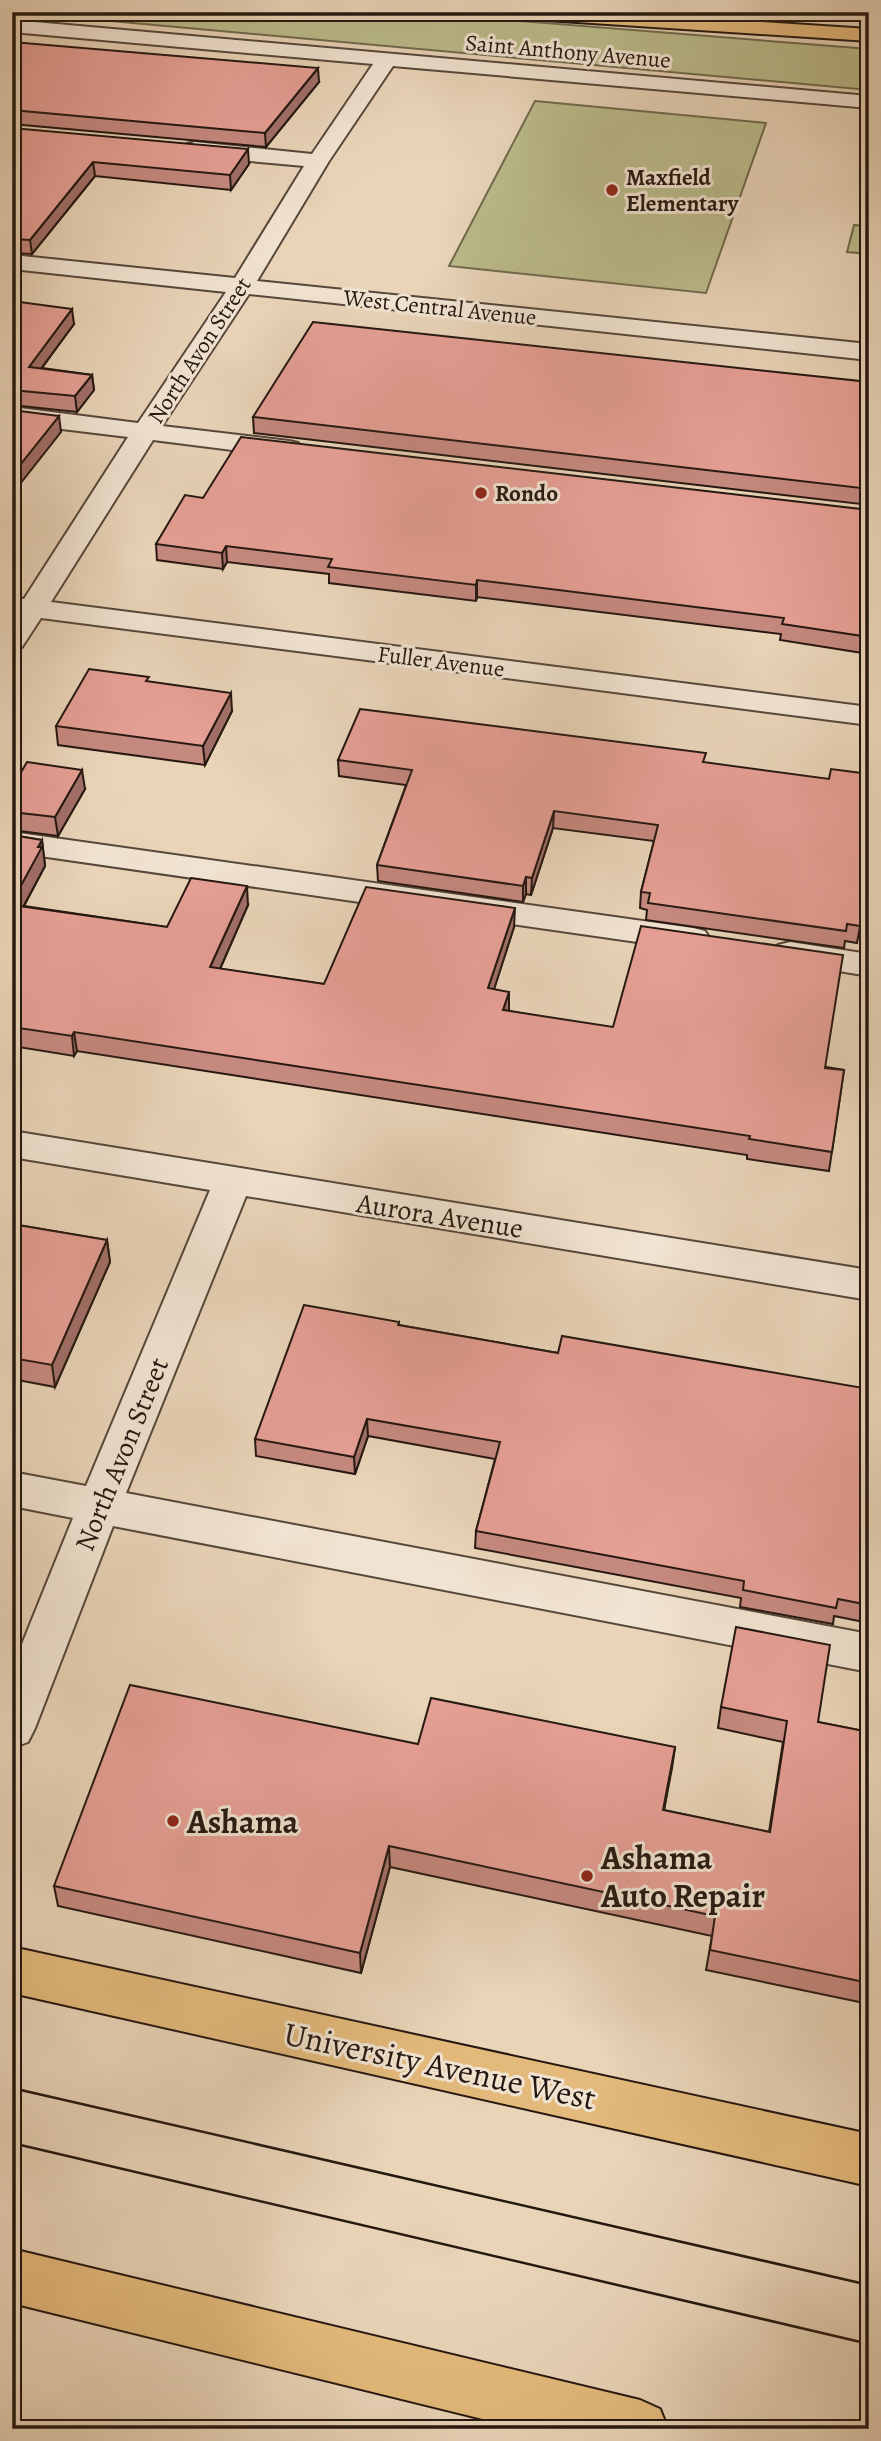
<svg xmlns="http://www.w3.org/2000/svg" width="881" height="2441" font-family="Alegreya,serif">
  <style>
    .green { fill: #bbbb8b; stroke: #706a4e; stroke-width: 2 }
    .lines { fill: none; stroke-linecap: round; stroke-linejoin: round }
    .minor-casing { stroke: #56473b; stroke-width: 4 }
    .major-casing { stroke: #251811; stroke-width: 4 }
    .highway-casing { stroke: #251811; stroke-width: 4 }
    .minor { fill: #f1e3d1; fill-rule: evenodd }
    .major { fill: #e4ba7c; fill-rule: evenodd }
    .highway { fill: #e4ba7c; fill-rule: evenodd }
    .tram { stroke: #251811; stroke-width: 2.5 }
    .wall { fill: #c68980; stroke: #251811; stroke-width: 2 }
    .shaded-wall { fill: #a16f68; stroke: #251811; stroke-width: 2 }
    .building { fill: #e69f95; stroke: #251811; stroke-width: 2 }
    .poi-dot { fill: #8f2418; stroke: #f1e3d1; stroke-width: 2.5 }
    .labels { text-anchor: middle; stroke-width: 6; stroke-linejoin: round; paint-order: stroke }
    .far-street-label { font-size: 23px; fill: #251811; stroke: #f1e3d1 }
    .far-poi-label { font-size: 23px; font-weight: bold; fill: #251811; stroke: #f1e3d1; text-anchor: start }
    .street-label { font-size: 28px; fill: #251811; stroke: #f1e3d1 }
    .near-poi-label { font-size: 33px; font-weight: bold; fill: #251811; stroke: #f1e3d1; text-anchor: start }
    .near-street-label { font-size: 33px; fill: #251811; stroke: #f1e3d1 }
  </style>
  <rect width="100%" height="100%" fill="#e9d4b8"/>
  <filter id="stains"><feTurbulence type="fractalNoise" baseFrequency=".00286" numOctaves="4"/><feColorMatrix values="0 0 0 0 .2 0 0 0 0 .09 0 0 0 0 .02 0 0 0 .5 -.17"/></filter>
  <radialGradient id="worn" r=".72"><stop offset=".6" stop-color="#630" stop-opacity="0"/><stop offset="1" stop-color="#630" stop-opacity=".3"/></radialGradient>
  <g class="green">
    <polygon points="12,12 408,12 869,49 869,90"/>
    <polygon points="535,101 766,123 706,293 449,266"/>
    <polygon points="854,225 869,226 869,254 847,252"/>
  </g>
  <g class="lines">
    <g class="minor-casing">
      <g id="minor">
        <polygon points="12,20 869,96 869,108 393,66 329,161 257,281 869,344 869,360 249,294 162,426 289,441 298,443 302,449 298,455 289,457 153,440 51,602 869,707 869,725 41,618 22,647 12,650 12,597 24,599 128,437 12,423 12,407 138,423 226,292 12,269 12,255 235,278 304,166 195,156 187,154 184,149 187,144 195,142 312,154 373,64 12,32"/>
        <polygon points="12,832 693,928 705,931 710,939 705,947 693,950 12,852"/>
        <polygon points="790,942 869,954 869,976 778,961 773,953 778,945"/>
        <polygon points="12,1131 869,1270 869,1300 246,1196 126,1493 869,1634 869,1672 113,1526 35,1728 28,1742 12,1748 12,1669 73,1518 12,1506 12,1472 86,1486 210,1190 12,1157"/>
      </g>
    </g>
    <g class="major-casing">
      <g id="major">
        <polygon points="12,1947 869,2134 869,2186 12,1993"/>
        <polygon points="12,2249 640,2400 660,2409 668,2429 523,2429 12,2303"/>
      </g>
    </g>
    <g class="highway-casing">
      <polygon id="highway" points="505,12 611,12 869,29 869,41 515,18"/>
    </g>
    <use href="#minor" class="minor"/>
    <use href="#major" class="major"/>
    <use href="#highway" class="highway"/>
    <g class="tram">
      <polyline points="12,2088 869,2285"/>
      <polyline points="12,2143 869,2344"/>
    </g>
  </g>
  <g class="wall">
    <polygon points="12,42 319,82 266,147 12,124"/>
    <polygon points="12,128 249,164 231,190 95,176 32,254 12,253"/>
    <polygon points="12,301 74,324 42,368 92,375 94,390 77,412 12,405"/>
    <polygon points="869,382 869,505 254,433 253,417"/>
    <polygon points="203,498 869,510 869,654 780,640 781,634 477,597 476,601 329,583 329,574 227,562 223,569 157,560 156,544"/>
    <polygon points="149,682 232,711 205,765 58,745 56,726"/>
    <polygon points="338,760 705,763 869,877 857,943 845,941 844,948 646,920 647,910 640,908 641,892 654,841 553,828 531,895 526,894 523,902 378,881 377,865 406,785 339,776"/>
    <polygon points="12,788 85,789 58,836 12,830"/>
    <polygon points="12,835 42,840 45,866 24,906 167,927 248,905 220,969 324,984 514,927 494,989 509,1011 844,1070 829,1171 747,1159 747,1155 77,1051 74,1056 12,1046"/>
    <polygon points="12,1224 107,1240 110,1262 55,1387 12,1379"/>
    <polygon points="399,1322 399,1325 558,1353 869,1389 869,1623 834,1616 833,1624 740,1607 741,1598 475,1548 476,1531 495,1459 368,1436 355,1474 256,1456 255,1439"/>
    <polygon points="721,1707 818,1722 869,1732 869,2004 706,1970 712,1936 390,1867 361,1973 58,1906 54,1886 418,1744 675,1747 664,1810 769,1832 783,1742 718,1728"/>
  </g>
  <g class="shaded-wall">
    <polygon points="318,68 319,82 266,147 265,133"/>
    <polygon points="248,149 249,164 231,190 230,175"/>
    <polygon points="93,162 95,176 32,254 30,240"/>
    <polygon points="16,257 18,272 12,279 12,262"/>
    <polygon points="72,309 74,324 31,382 29,367"/>
    <polygon points="92,375 94,390 77,412 75,396"/>
    <polygon points="59,416 61,432 12,494 12,475"/>
    <polygon points="226,546 227,562 223,569 222,553"/>
    <polygon points="477,580 477,597 476,601 476,585"/>
    <polygon points="231,693 232,711 205,765 203,746"/>
    <polygon points="82,770 85,789 58,836 55,817"/>
    <polygon points="554,811 553,828 531,895 532,878"/>
    <polygon points="42,840 45,866 14,924 12,902"/>
    <polygon points="526,877 526,894 523,902 523,886"/>
    <polygon points="247,886 248,905 212,987 210,967"/>
    <polygon points="515,908 514,927 488,1008 488,988"/>
    <polygon points="509,992 509,1011 503,1010"/>
    <polygon points="74,1032 77,1051 74,1056 72,1036"/>
    <polygon points="107,1240 110,1262 55,1387 52,1365"/>
    <polygon points="367,1419 368,1436 355,1474 354,1457"/>
    <polygon points="675,1747 672,1768 660,1831 663,1810"/>
    <polygon points="389,1846 390,1867 361,1973 360,1953"/>
  </g>
  <g class="building">
    <polygon points="12,42 318,68 265,133 12,110"/>
    <polygon points="12,128 248,149 230,175 93,162 30,240 12,239"/>
    <polygon points="12,301 72,309 29,367 92,375 75,396 12,390"/>
    <polygon points="313,322 869,382 869,489 253,417"/>
    <polygon points="12,410 59,416 12,475"/>
    <polygon points="241,437 869,510 869,637 782,624 784,618 477,580 476,585 328,567 332,559 226,546 222,553 156,544 185,495 203,498"/>
    <polygon points="89,669 149,677 146,681 231,693 203,746 56,726"/>
    <polygon points="360,709 706,753 703,762 829,779 831,769 869,774 869,876 860,926 847,924 846,931 648,903 650,893 641,892 658,825 554,811 532,878 526,877 523,886 377,865 412,770 338,760"/>
    <polygon points="27,762 82,770 55,817 12,812 12,788"/>
    <polygon points="12,835 42,840 38,847 42,847 12,902"/>
    <polygon points="191,878 247,886 210,967 324,984 366,887 515,908 488,988 509,992 503,1010 613,1027 641,926 843,955 825,1068 844,1070 832,1152 749,1139 750,1136 74,1032 72,1036 12,1027 12,905 167,927"/>
    <polygon points="12,1224 107,1240 52,1365 12,1358"/>
    <polygon points="304,1305 399,1322 398,1325 558,1353 562,1336 869,1389 869,1605 838,1599 836,1608 743,1590 744,1581 476,1531 500,1442 367,1419 354,1457 255,1439"/>
    <polygon points="736,1627 830,1645 818,1722 869,1732 869,1983 710,1950 715,1916 389,1846 360,1953 54,1886 130,1685 418,1744 431,1698 675,1747 663,1810 770,1832 787,1721 721,1707"/>
  </g>
  <g class="poi-dot">
    <circle cx="612" cy="190" r="7"/>
    <circle cx="481" cy="493" r="7"/>
    <circle cx="173" cy="1821" r="7"/>
    <circle cx="587" cy="1876" r="7"/>
  </g>
  <g class="labels">
    <g class="far-street-label">
      <text transform="translate(568 51) rotate(5)" y="8">Saint Anthony Avenue</text>
      <text transform="translate(440 307) rotate(6)" y="8">West Central Avenue</text>
      <text transform="translate(199 350) rotate(-57)" y="8">North Avon Street</text>
      <text transform="translate(441 661) rotate(7)" y="8">Fuller Avenue</text>
    </g>
    <g class="far-poi-label">
      <text x="626" y="185">Maxfield<tspan x="626" dy="26">Elementary</tspan></text>
      <text x="495" y="501">Rondo</text>
    </g>
    <g class="street-label">
      <text transform="translate(440 1215) rotate(9)" y="10">Aurora Avenue</text>
      <text transform="translate(121 1454) rotate(-68)" y="10">North Avon Street</text>
    </g>
    <g class="near-poi-label">
      <text x="187" y="1833">Ashama</text>
      <text x="601" y="1869">Ashama<tspan x="601" dy="38">Auto Repair</tspan></text>
    </g>
    <g class="near-street-label">
      <text transform="translate(440 2065) rotate(12)" y="12">University Avenue West</text>
    </g>
  </g>
  <rect width="881" height="2441" fill="none" stroke="#e9d4b8" stroke-width="42"/>
  <rect x="14" y="14" width="853" height="2413" fill="none" stroke="#251811" stroke-width="3.5"/>
  <rect x="21" y="21" width="839" height="2399" fill="none" stroke="#251811" stroke-width="2"/>
  <rect width="100%" height="100%" filter="url(#stains)"/>
  <rect width="100%" height="100%" fill="url(#worn)"/>
</svg>
